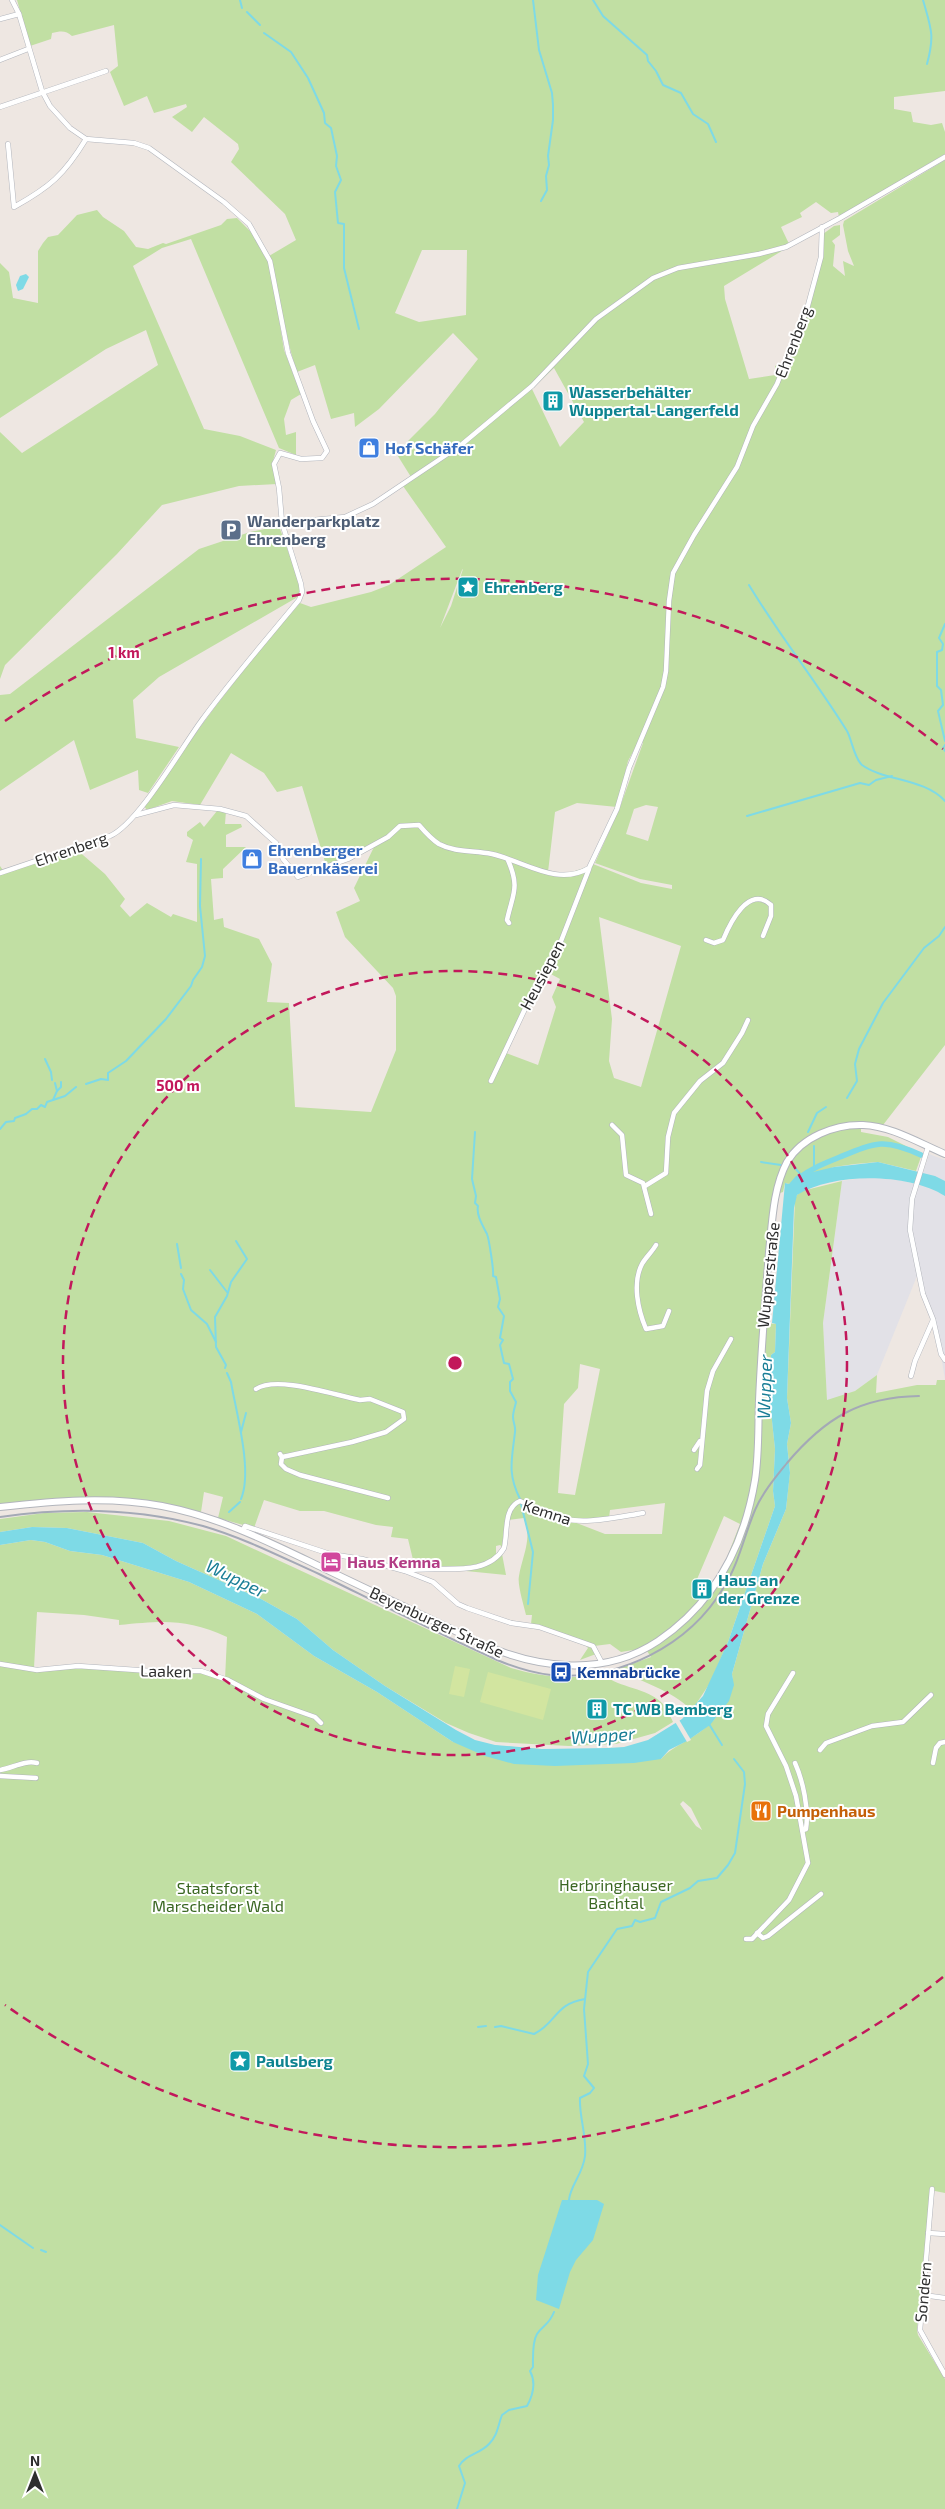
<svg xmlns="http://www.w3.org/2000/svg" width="945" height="2509" font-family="'Exo 2',sans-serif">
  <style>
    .industrial { fill: #e2e1e7 }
    .green { fill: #c1dfa3; fill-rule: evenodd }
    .pitch { fill: #d2e5a0 }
    .water { fill: #7edae6 }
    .pier { fill: #eee7e2 }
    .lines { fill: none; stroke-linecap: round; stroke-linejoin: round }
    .stream { stroke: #7edae6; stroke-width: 2 }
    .canal { stroke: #7edae6; stroke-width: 5.5 }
    .street-casing { stroke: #b2b5bc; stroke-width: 5.5 }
    .secondary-casing { stroke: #b2b5bc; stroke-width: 8 }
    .street { stroke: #fff; stroke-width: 4.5 }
    .secondary { stroke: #fff; stroke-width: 6 }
    .rail { stroke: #a4a9b6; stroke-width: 2 }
    .ring { fill: none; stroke: #c2185b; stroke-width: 2.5; stroke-dasharray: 9 6 }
    .labels { text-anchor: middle; stroke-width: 4; stroke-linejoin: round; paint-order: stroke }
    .street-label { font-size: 16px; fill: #2e2e2e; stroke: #fff }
    .culture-label { font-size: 16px; font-weight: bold; fill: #0d838f; stroke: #fff; text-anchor: start }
    .shop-label { font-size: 16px; font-weight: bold; fill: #366cbe; stroke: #fff; text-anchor: start }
    .service-label { font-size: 16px; font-weight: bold; fill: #4e5e75; stroke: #fff; text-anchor: start }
    .hotel-label { font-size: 16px; font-weight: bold; fill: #b23c85; stroke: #fff; text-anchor: start }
    .transit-label { font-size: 16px; font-weight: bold; fill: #164399; stroke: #fff; text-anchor: start }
    .food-label { font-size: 16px; font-weight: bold; fill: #c56008; stroke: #fff; text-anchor: start }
    .park-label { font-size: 16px; fill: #3a6722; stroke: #fff }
    .water-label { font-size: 18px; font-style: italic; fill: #197e96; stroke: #fff }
    .centre { fill: #c2185b; stroke: #fff; stroke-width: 2.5 }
    .ring-label { font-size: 15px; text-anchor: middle; font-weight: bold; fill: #c2185b; stroke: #fff; stroke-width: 4; stroke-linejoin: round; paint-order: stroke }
  </style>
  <rect width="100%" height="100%" fill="#eee7e2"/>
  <polygon class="industrial" points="929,1154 945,1160 945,1380 935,1318 917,1276 877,1375 855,1391 827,1401 823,1323 842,1181 868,1177 895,1179 919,1185"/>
  <g class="green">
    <path d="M17 0H945V91L894 97V109L911 112 913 122 931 125 942 123 945 132V154L839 217 838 212 831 213 816 202 800 213 802 217 781 227 790 246 724 286 725 299 749 379 775 375V366L785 362 813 287 823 234 834 226 840 225V235L832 241 835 245 833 266 845 276 843 261 854 266 848 251 843 225 844 221 945 160V1045L883 1125 861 1122V1132L888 1137 922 1154 916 1171 878 1162 855 1164 834 1167 789 1184 785 1183 783 1192 777 1194 764 1323 776 1324 775 1352 771 1355 770 1402 775 1449 773 1491 775 1506 728 1642 710 1683 692 1710C670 1690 642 1681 615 1670L651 1657 645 1648 621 1652 610 1644 594 1646 531 1624 532 1615H526C524 1606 517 1584 519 1576 522 1557 533 1538 524 1518L508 1520 514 1506 520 1500 514 1502 505 1520 502 1547 500 1545 496 1546V1556C473 1572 443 1564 415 1568L408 1539 391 1537 393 1527 376 1525 324 1511H300L264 1500 254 1528 218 1518 223 1497 204 1492 201 1512 130 1499 0 1505V866L5 873 76 849 105 874 125 899 120 906 130 917 147 903 171 917 173 914 197 922V864L186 862 193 840 187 836V832L200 822 204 827 217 811H226L225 824H241L242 827 226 835V847H246L223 869V878L211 879 214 920 223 918 224 927 259 939 272 964 267 1002 289 1003 295 1107 371 1112 396 1050V996L393 988 345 937 336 912 360 901 354 888 374 847 326 865 302 786 277 792 264 773 231 753 200 805 172 801 147 810 144 806C193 735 243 667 300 603L311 607 371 592 389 585 446 547 403 486 411 477 396 453 435 414 478 359 453 333 379 409 355 427 354 413 331 419 315 365 297 372C284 334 280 294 269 256L296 240 285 214 231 162 239 149 238 144 204 117 192 132 172 117 187 107 186 104 154 113 147 96 124 106 110 72 118 66 114 25 72 36C66 30 60 31 52 33L51 39 30 46ZM422 250H467L466 315 419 322 395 313ZM554 368 584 422 560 447 532 389ZM463 569 451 606 440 628 462 570ZM640 739 643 743 620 807 595 863 640 879 672 885V889L641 883 593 864C554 882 541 875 504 857L548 872 555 812 577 803 617 807 628 761ZM646 805 658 807 648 841 626 834 634 809ZM599 917 681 946 641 1087 614 1078 609 1061 612 1019ZM547 972 560 979 552 997 556 1007 538 1065 506 1053 533 992ZM580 1364 600 1369 575 1495 558 1493 564 1404 578 1388ZM665 1503 662 1534H605L574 1522 609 1518 610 1510ZM724 1516 740 1524 722 1570 701 1599 692 1591Z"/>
    <polygon points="97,210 103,217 124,231 136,247 148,249 163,243 166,244 221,225 227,219 237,218 257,238 271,269 284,350 301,394 291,400 284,419 286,435 296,432 296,455 279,448 191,239 162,248 133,266 204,429 240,436 276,450 272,465 277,484 239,486 162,505 117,554 5,665 0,679 0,432 22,453 158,365 146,330 106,349 0,418 0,263 9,272 13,298 38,303 38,251 43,243 48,237 58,235 77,215"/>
    <polygon points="279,526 300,584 300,594 296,598 159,677 133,700 136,738 179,747 148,793 139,790 138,770 90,790 74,740 0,791 0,695 10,694 199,549 250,532"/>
    <path d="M842 1181 823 1323 827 1400 855 1391 877 1375 876 1393 917 1385H936L937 1380H945V2193L930 2190 917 2330 918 2335 945 2379V2509H0V1545L31 1540 45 1542 70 1551 102 1555 189 1582 257 1614 314 1656 377 1692 453 1742 661 1759C669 1750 676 1747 686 1741 709 1728 737 1703 732 1674L763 1564 786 1509 790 1472 787 1444 791 1423 787 1398 795 1199 797 1195 802 1191ZM37 1612 84 1615 119 1620V1625C162 1621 186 1618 227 1637L225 1679 202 1671 78 1666 34 1668ZM683 1801 691 1808 702 1830 696 1826 680 1804Z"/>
    <path d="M87 1512 169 1521 226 1536 511 1668C542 1677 571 1680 603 1674 620 1689 647 1687 663 1704 667 1709 670 1716 673 1722L655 1733 616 1744 569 1746 496 1742 469 1733 446 1723 385 1686 333 1650 297 1619 261 1599 176 1561 143 1543 67 1528 32 1527 0 1532V1519L44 1513Z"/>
    <polygon points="502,1554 506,1575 456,1570 495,1559"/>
    <polygon points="586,1646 594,1649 596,1654 580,1660 588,1648"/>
  </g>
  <g class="pitch">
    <polygon points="455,1666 470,1669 464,1697 449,1694"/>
    <polygon points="488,1672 551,1689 543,1720 480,1702"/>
  </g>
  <g class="water">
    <polygon points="26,274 29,277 23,289 18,291 16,285 20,276"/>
    <path d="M878 1162 935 1176 945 1181V1196C909 1173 834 1172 797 1195L794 1208 787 1398 791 1423 787 1444 790 1473 786 1509 763 1564 732 1674 734 1685 729 1701 710 1725 687 1741 669 1750 661 1759 634 1763 555 1766 514 1764 485 1756 453 1742 377 1692 314 1656 257 1614 189 1582 102 1555 70 1551 45 1542 31 1540 0 1545V1532L32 1527 67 1528 143 1543 176 1561 261 1599 297 1619 333 1650 385 1686 456 1730 475 1740 495 1745 542 1749 608 1748 624 1747 648 1740 682 1719 703 1696 728 1642 775 1506 773 1491 775 1449 770 1402 771 1355 775 1352 776 1324 772 1323 785 1183 789 1184 796 1176 834 1167Z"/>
    <polygon points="562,2200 597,2200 604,2204 593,2240 576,2260 570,2272 559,2309 536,2300 538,2275"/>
  </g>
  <polygon class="pier" points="678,1718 691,1740 687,1742 674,1720"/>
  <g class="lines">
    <g class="stream">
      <polyline points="240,0 242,8"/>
      <polyline points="533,0 539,50 552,93 553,105 553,120 548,156 549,165 546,176 547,190 541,201"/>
      <polyline points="593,0 603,16 647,55 648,61 656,71 663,85 681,93 693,114 708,124 716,142"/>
      <path d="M923 0C931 28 935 35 927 64"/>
      <polyline points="247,12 260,25"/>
      <polyline points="264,33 291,52 308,78 324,113 325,123 331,128 337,156 336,166 341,180 335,192 338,223 344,224 344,268 359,329"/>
      <path d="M749 585C779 635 816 681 847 731 852 740 854 758 862 765 884 781 924 778 945 801"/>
      <polyline points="945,624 939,638 943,644 942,650 937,652 937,686 941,690 943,705 938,711 945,741"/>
      <polyline points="945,745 943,748 945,751"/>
      <polyline points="747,816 860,783 869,785 876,780 892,776"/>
      <polyline points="45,1059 51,1072 52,1080"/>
      <polyline points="86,1084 101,1079 108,1080 108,1073 126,1061 166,1019 191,986 193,980 202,967 205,956 200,906 201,859"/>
      <polyline points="57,1091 61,1087 61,1082"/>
      <polyline points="847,1098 857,1081 855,1064 859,1049 883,1003 924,948 939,936 945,927"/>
      <polyline points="53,1100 57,1091 55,1083"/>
      <polyline points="0,1129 6,1122 14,1121 15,1118 26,1114 32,1109 37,1109 41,1105 45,1107 47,1102 65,1096 76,1087"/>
      <path d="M475 1132 472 1179 476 1196 475 1203 478 1206C476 1215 483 1226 487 1234 489 1239 494 1271 493 1276L496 1277 500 1299 498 1307 504 1316 500 1338 503 1340 500 1345 504 1363 509 1364 513 1379 510 1382V1391L516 1402C515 1407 513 1412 513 1417 513 1422 516 1427 515 1432 512 1459 507 1473 520 1499"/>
      <polyline points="808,1132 817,1113 826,1107"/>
      <polyline points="814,1146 814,1167"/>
      <polyline points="761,1162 781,1165"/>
      <polyline points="794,1167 802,1176"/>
      <polyline points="177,1244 181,1268"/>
      <polyline points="210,1270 227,1292"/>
      <polyline points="181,1274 184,1280 183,1289 191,1310 207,1324 216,1342"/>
      <polyline points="225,1368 226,1365 216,1347 215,1317 227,1296 231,1282 247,1259 236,1241"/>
      <path d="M227 1373 231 1382C236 1412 253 1471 241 1499"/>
      <polyline points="241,1432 246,1413"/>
      <polyline points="521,1504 533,1552 528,1604"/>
      <polyline points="229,1512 240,1502"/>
      <polyline points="709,1724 722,1745"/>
      <polyline points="478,2027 486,2026"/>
      <path d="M495 2027 501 2026 534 2034C557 2023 554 2004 585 1999"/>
      <path d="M569 2200C570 2186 583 2174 585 2156 587 2136 579 2117 580 2098L590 2093 594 2088 584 2076 588 2064 584 2009 588 1972 617 1929 632 1926 635 1920 640 1922 655 1918 661 1902 690 1888 698 1881 717 1878 728 1865 735 1853 745 1784 744 1772 734 1759"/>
      <polyline points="0,2225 33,2248"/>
      <polyline points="41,2250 46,2252"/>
      <path d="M457 2509 465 2483 459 2466C466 2454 480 2454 489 2444 498 2435 498 2425 502 2415L509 2410 527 2406C533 2395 536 2382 530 2371L533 2367C533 2358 532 2342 537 2334 543 2325 549 2325 554 2312"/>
    </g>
    <path class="canal" d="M799 1178C812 1168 825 1163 840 1157 876 1142 885 1138 921 1155"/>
    <g class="street-casing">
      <g id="street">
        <polyline points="0,19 19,14"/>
        <polyline points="0,60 28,49"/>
        <polyline points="0,107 106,71"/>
        <path d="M8 144 14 207C50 187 64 175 86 139"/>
        <polyline points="282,523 345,517 373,504 461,445 532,386 596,319 653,278 678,268 759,254 786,247 840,218 945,157"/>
        <path d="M136 815 174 805 220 809 246 816 276 843 283 859 298 877 348 859 388 837 400 826 419 825C425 832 431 839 439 844 456 853 474 850 492 854 524 861 557 887 589 868L617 809 629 768 663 687 666 671 669 601 673 573 694 535 737 467 753 426 777 384 807 309 821 257 822 227"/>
        <path d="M508 860C520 888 513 893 507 920L509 923"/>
        <path d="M0 873 110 836C138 824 182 747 202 720 232 679 266 640 299 600L302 592 301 584 282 523 279 488 274 464 280 453 301 459 322 458 327 451 313 421 288 353 270 261 249 224 224 202 149 148 134 143 86 139 70 128 50 106 42 91 19 14 12 0"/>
        <path d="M706 940 714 943 723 940C730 923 749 884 771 905V916L763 936"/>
        <polyline points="491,1081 532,994 556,954 589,869"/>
        <polyline points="612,1125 622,1135 626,1175 643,1183 651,1214"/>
        <polyline points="928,1147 912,1199 910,1230 923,1294 933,1319 941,1354 945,1360"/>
        <polyline points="645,1186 666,1173 668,1137 674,1113 700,1081 723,1063 742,1033 748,1020"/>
        <path d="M656 1245C652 1252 646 1257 642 1264 632 1283 638 1310 646 1329L663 1326 669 1311"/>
        <polyline points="911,1376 915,1361 933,1320"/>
        <path d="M256 1389C277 1375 334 1395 360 1400L370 1399 403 1412 404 1419 386 1432 352 1442 287 1456 282 1457 280 1454"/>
        <polyline points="694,1450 700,1441"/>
        <polyline points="282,1457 281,1464 286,1469 300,1475 388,1498"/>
        <polyline points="697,1469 700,1465 707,1391 713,1371 731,1339"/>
        <polyline points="243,1530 245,1526 330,1554 362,1559 405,1571 433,1582 458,1604 467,1608 511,1623 539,1627 593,1646 602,1663"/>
        <path d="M406 1571C437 1564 485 1580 504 1548 508 1533 503 1508 520 1501 530 1505 540 1512 551 1516 581 1526 613 1518 643 1513"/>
        <polyline points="0,1664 37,1670 78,1666 151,1671 201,1671 228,1680 264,1699 315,1717 321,1723"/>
        <polyline points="820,1750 826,1743 872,1726 903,1722 931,1695"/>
        <path d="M795 1763C803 1781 809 1809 806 1829L803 1830"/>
        <polyline points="933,1763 936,1748 940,1743 945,1742"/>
        <path d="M0 1770C13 1768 24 1760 37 1763"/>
        <polyline points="0,1776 36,1778"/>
        <polyline points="757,1933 763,1938 768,1936 821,1894"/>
        <polyline points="746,1939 752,1939 789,1900 808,1863 796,1796 786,1766 766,1726 768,1714 793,1673"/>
        <polyline points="932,2189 920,2330 945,2375"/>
        <polyline points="928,2233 945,2234"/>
        <polyline points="923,2295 945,2298"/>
      </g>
    </g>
    <g class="secondary-casing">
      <path id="secondary" d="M0 1507C54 1501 108 1496 162 1506 220 1517 269 1542 321 1567 375 1593 429 1618 482 1644 539 1669 604 1677 658 1641 714 1603 744 1546 755 1480 759 1455 758 1427 759 1401 761 1351 765 1302 769 1252 772 1224 773 1188 787 1162 802 1137 835 1124 863 1125 891 1126 919 1143 945 1154"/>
    </g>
    <use href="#street" class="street"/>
    <use href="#secondary" class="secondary"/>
    <path class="rail" d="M0 1517C68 1507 136 1508 203 1526 244 1538 281 1557 319 1574 378 1603 437 1633 497 1660 514 1667 532 1673 551 1675 619 1681 689 1646 724 1587 739 1563 744 1536 755 1510 763 1492 775 1478 787 1463 825 1418 860 1397 919 1396"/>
  </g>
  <g class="ring">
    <circle cx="455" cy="1363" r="392"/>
    <path d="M943 1977A784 784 0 0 1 5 2005M5 721A784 784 0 0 1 943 749"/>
  </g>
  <defs>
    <g id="building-square" transform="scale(1.125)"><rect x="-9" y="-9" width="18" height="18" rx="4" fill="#0f9aa8" stroke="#fff"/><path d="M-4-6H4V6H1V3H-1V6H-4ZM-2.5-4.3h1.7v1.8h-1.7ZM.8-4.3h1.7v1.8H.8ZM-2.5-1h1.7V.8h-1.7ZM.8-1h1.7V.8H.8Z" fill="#fff"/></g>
    <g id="shop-square" transform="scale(1.125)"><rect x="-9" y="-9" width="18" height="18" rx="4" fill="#3f7fe0" stroke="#fff"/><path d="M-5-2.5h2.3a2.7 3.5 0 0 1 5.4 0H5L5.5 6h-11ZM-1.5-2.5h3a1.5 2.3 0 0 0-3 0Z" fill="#fff"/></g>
    <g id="parking-square" transform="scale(1.125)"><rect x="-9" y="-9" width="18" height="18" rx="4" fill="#5c6f8a" stroke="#fff"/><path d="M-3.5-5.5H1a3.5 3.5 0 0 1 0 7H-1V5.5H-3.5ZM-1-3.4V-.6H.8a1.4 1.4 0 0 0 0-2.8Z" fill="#fff"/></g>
    <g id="sight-square" transform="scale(1.125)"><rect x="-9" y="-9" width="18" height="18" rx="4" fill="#0f9aa8" stroke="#fff"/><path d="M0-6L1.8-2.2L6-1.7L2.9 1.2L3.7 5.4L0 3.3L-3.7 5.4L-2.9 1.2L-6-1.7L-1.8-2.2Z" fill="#fff"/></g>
    <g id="hotel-square" transform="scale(1.125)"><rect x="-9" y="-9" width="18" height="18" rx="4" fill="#d1479c" stroke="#fff"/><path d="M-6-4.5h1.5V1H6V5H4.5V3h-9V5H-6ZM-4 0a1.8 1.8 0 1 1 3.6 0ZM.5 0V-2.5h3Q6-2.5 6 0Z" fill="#fff"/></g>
    <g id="bus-square" transform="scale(1.125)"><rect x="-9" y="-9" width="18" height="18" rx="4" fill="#1a4fb4" stroke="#fff"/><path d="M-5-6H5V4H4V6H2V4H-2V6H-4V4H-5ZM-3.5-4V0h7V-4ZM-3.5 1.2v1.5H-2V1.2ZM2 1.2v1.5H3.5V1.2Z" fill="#fff"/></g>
    <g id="restaurant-square" transform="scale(1.125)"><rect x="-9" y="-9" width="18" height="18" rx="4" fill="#e8710a" stroke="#fff"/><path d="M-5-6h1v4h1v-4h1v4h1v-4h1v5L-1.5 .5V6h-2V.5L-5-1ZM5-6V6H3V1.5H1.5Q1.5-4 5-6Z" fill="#fff"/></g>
  </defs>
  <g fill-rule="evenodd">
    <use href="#building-square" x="553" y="401"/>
    <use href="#shop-square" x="369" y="448"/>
    <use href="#parking-square" x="231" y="530"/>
    <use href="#sight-square" x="468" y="587"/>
    <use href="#shop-square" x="252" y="859"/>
    <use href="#hotel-square" x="331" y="1562"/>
    <use href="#building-square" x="702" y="1589"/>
    <use href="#bus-square" x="561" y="1672"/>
    <use href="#building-square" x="597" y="1709"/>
    <use href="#restaurant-square" x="761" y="1811"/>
    <use href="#sight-square" x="240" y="2061"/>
  </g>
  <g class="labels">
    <g class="street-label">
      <text transform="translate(793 342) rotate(-69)" y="6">Ehrenberg</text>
      <text transform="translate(71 849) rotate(-19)" y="6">Ehrenberg</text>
      <text transform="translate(542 975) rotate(-62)" y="6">Heusiepen</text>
      <text transform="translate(768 1275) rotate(-84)" y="6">Wupperstraße</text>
      <text transform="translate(547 1512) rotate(18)" y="6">Kemna</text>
      <text transform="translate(437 1622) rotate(25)" y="6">Beyenburger Straße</text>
      <text transform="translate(166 1671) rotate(1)" y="6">Laaken</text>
      <text transform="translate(923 2292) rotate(-85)" y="6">Sondern</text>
    </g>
    <g class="culture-label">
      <text x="569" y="398">Wasserbehälter<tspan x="569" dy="18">Wuppertal-Langerfeld</tspan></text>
      <text x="484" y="593">Ehrenberg</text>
      <text x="718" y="1586">Haus an<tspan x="718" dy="18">der Grenze</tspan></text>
      <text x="613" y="1715">TC WB Bemberg</text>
      <text x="256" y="2067">Paulsberg</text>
    </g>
    <g class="shop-label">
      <text x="385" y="454">Hof Schäfer</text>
      <text x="268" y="856">Ehrenberger<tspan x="268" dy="18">Bauernkäserei</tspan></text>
    </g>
    <g class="service-label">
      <text x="247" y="527">Wanderparkplatz<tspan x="247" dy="18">Ehrenberg</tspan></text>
    </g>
    <g class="hotel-label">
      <text x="347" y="1568">Haus Kemna</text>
    </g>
    <g class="transit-label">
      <text x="577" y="1678">Kemnabrücke</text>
    </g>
    <g class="food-label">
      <text x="777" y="1817">Pumpenhaus</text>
    </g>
    <g class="park-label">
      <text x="616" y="1891">Herbringhauser<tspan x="616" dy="18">Bachtal</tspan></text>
      <text x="218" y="1894">Staatsforst<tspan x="218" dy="18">Marscheider Wald</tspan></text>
    </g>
    <g class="water-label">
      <text transform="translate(765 1387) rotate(-88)" y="6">Wupper</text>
      <text transform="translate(236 1579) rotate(26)" y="6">Wupper</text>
      <text transform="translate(603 1736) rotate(-4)" y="6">Wupper</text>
    </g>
  </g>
  <circle cx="455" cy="1363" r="8" class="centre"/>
  <g class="ring-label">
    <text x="124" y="658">1 km</text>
    <text x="178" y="1091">500 m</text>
  </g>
  <g transform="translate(35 2474)" stroke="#ffffff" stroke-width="4" paint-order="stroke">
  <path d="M0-4L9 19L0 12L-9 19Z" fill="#2e2e2e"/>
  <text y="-8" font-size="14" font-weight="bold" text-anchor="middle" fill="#2e2e2e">N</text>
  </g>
</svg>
